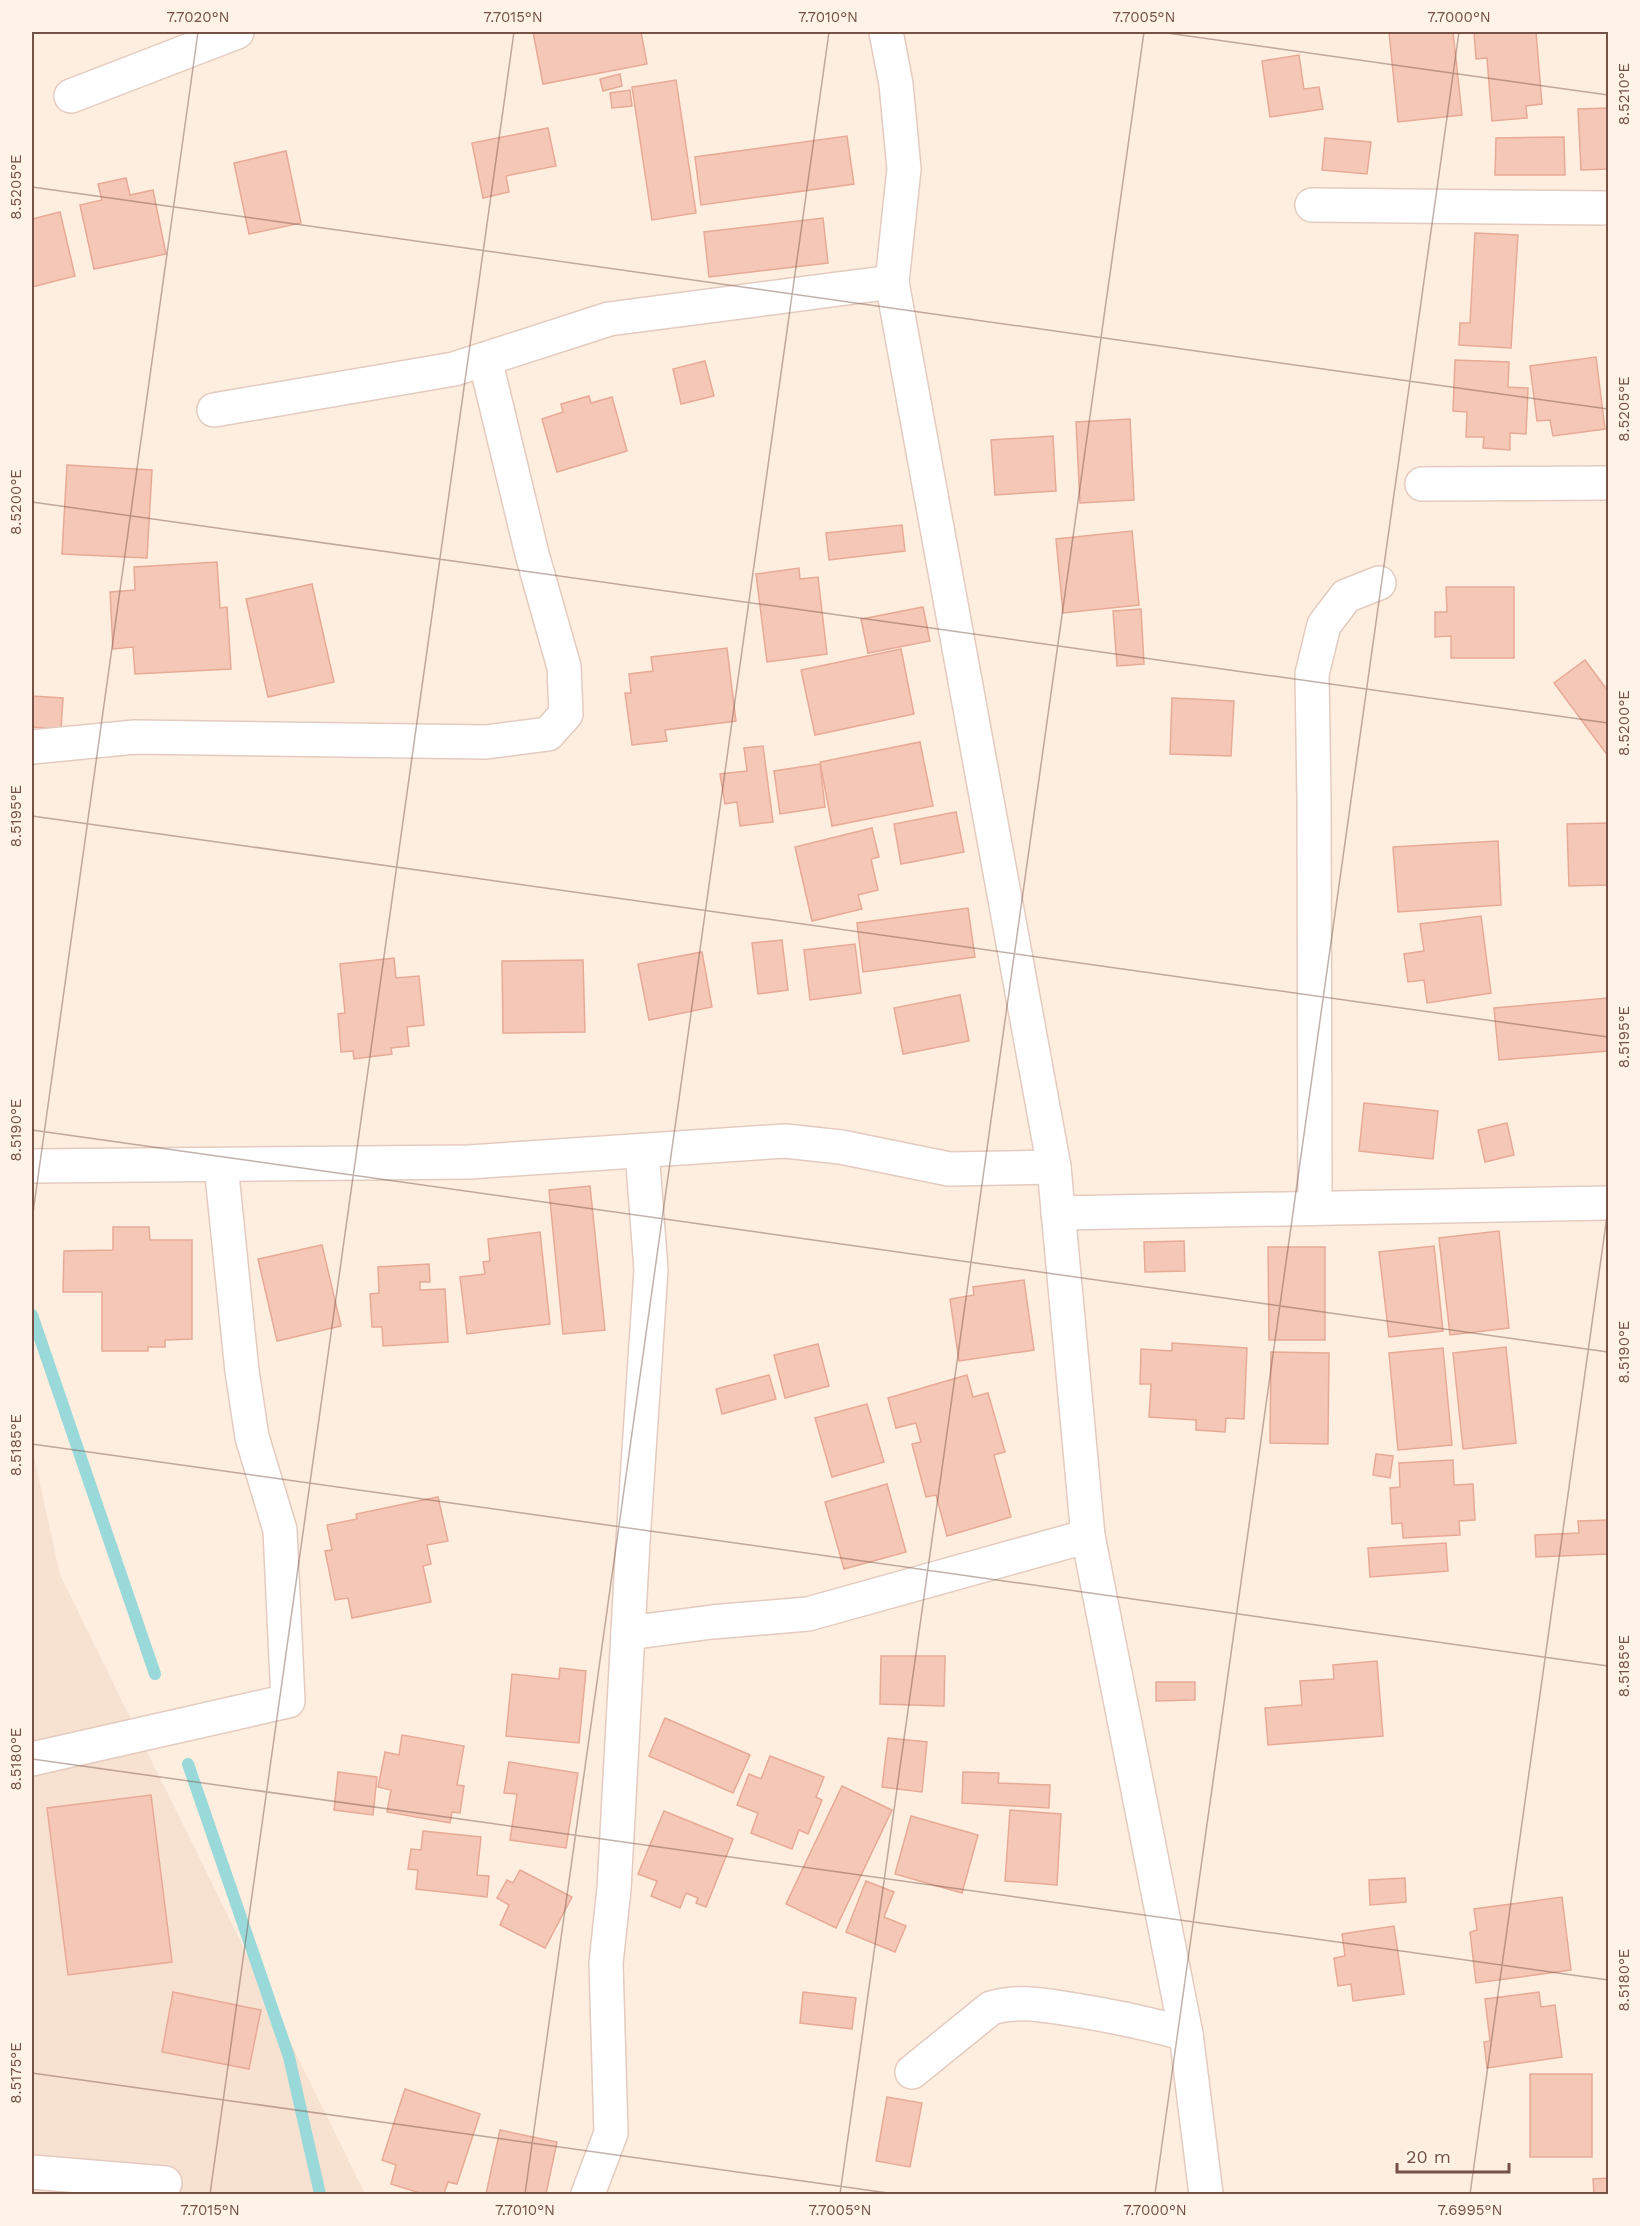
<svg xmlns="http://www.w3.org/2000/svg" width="1640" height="2226" font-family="'Work Sans',sans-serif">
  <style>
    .residential { fill: #f7e1d1 }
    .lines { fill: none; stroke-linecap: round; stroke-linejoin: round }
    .stream { stroke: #9ad9da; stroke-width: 12 }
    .building { fill: #f4c7b6; stroke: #e8aa96; stroke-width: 1.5 }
    .minor-casing { stroke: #e4cbbf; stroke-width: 36 }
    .minor { stroke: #fff; stroke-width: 33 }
    .ticks { fill: none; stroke: #755146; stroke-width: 1.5; stroke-opacity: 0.45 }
    .neatline { fill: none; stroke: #755146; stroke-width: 2 }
    .ticks-label { font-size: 15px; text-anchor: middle; fill: #755146 }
  </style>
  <rect width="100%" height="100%" fill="#fdeee0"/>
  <polygon class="residential" points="32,1448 60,1575 365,2194 32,2194"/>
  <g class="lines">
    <g class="stream">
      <polyline points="32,1315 155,1674"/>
      <polyline points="188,1764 289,2057 320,2194"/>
    </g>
  </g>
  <g class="building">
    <polygon points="533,32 641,32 647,64 543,84"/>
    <polygon points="1389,32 1453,32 1462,115 1398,122"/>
    <polygon points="1474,32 1536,32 1542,104 1526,106 1527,118 1492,121 1487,58 1476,59"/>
    <polygon points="1299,55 1304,89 1319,87 1323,109 1270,117 1262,61"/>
    <polygon points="620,74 622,86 603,91 600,79"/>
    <polygon points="676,80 696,213 652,220 632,87"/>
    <polygon points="630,90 632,106 612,108 610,93"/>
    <polygon points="1608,108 1608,169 1581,170 1578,109"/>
    <polygon points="548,128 556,166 506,176 509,192 483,198 472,143"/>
    <polygon points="847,136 854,184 701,205 695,157"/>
    <polygon points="1564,137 1565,175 1495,175 1496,138"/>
    <polygon points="1325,138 1371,142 1367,174 1322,170"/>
    <polygon points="286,151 301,223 249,234 234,163"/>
    <polygon points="126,178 130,195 153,190 166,254 94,269 80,205 102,200 98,184"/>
    <polygon points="60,212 75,276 32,287 32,219"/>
    <polygon points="823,218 828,263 709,277 704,232"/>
    <polygon points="1475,233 1518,235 1511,348 1459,345 1460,323 1470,323"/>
    <polygon points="1596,357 1605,429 1553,436 1550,420 1537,421 1530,366"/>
    <polygon points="1455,360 1509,362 1508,387 1528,388 1526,434 1510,433 1510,450 1483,448 1484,437 1466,437 1467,412 1453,411"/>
    <polygon points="705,361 714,396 681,404 673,369"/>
    <polygon points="589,396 591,403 612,397 627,451 557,472 542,419 563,412 561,404"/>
    <polygon points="1130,419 1134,500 1080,503 1076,422"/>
    <polygon points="1053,436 1056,491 995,495 991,440"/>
    <polygon points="67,465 152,470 147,558 62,554"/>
    <polygon points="902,525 905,551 829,560 826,533"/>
    <polygon points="1132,531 1139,605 1063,613 1056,539"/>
    <polygon points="217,562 220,608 227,607 231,669 135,674 133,647 113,649 110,592 135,590 134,567"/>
    <polygon points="799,568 800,579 818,577 827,654 767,662 756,574"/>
    <polygon points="312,584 334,682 268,697 246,599"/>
    <polygon points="1446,587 1514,587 1514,658 1451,658 1451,636 1435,637 1435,612 1447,612"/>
    <polygon points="923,607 930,641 868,653 861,619"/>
    <polygon points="1141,609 1144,664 1117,666 1113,611"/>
    <polygon points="727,648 736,721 665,730 667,741 632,745 625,693 631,693 629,674 653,671 651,657"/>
    <polygon points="901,649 914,714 815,735 801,670"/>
    <polygon points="1585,660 1608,691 1608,756 1554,683"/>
    <polygon points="32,696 63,698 61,729 32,727"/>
    <polygon points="1172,698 1234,701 1231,756 1170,754"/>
    <polygon points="920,742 933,806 832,826 820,762"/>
    <polygon points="763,746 773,822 740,826 737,802 725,804 720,774 747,771 744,748"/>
    <polygon points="820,764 825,807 780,814 774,771"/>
    <polygon points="956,812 964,852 901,864 894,824"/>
    <polygon points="1608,823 1608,885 1569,886 1567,824"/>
    <polygon points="872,828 879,857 871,859 878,890 858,895 862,909 812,921 795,847"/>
    <polygon points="1498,841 1501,905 1398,912 1393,847"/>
    <polygon points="968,908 975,957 863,972 857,923"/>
    <polygon points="1481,916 1491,993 1427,1003 1424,980 1408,982 1404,954 1424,951 1420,924"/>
    <polygon points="782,940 788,990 758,994 752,943"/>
    <polygon points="855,944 861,993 810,1000 804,950"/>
    <polygon points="702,952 712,1007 649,1020 638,964"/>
    <polygon points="394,958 396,978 419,976 424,1025 407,1027 409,1046 391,1048 392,1054 354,1059 353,1051 341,1052 338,1014 345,1013 340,964"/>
    <polygon points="583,960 585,1032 503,1033 502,961"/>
    <polygon points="960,995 969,1041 903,1054 894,1008"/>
    <polygon points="1608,998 1608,1051 1499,1060 1494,1008"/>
    <polygon points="1364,1103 1438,1111 1433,1159 1359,1151"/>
    <polygon points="1507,1123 1514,1155 1485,1162 1478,1130"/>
    <polygon points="590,1186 605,1330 563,1334 549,1190"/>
    <polygon points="113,1227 149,1227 150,1240 192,1240 192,1339 165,1340 165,1347 148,1347 148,1351 102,1351 102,1292 63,1292 64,1251 113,1250"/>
    <polygon points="1499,1231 1509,1328 1450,1335 1439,1238"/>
    <polygon points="540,1232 550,1324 467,1334 460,1277 485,1274 483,1262 490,1261 488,1239"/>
    <polygon points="1184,1241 1185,1271 1145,1272 1144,1242"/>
    <polygon points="322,1245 341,1326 277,1341 258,1259"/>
    <polygon points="1434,1246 1443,1331 1389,1337 1379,1252"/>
    <polygon points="1268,1247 1325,1247 1325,1340 1269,1340"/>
    <polygon points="429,1264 430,1282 420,1282 420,1290 445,1289 448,1342 383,1346 382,1327 372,1327 370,1294 379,1293 378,1267"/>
    <polygon points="1024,1280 1034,1350 959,1361 950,1299 974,1295 973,1287"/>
    <polygon points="1172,1343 1247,1348 1244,1419 1226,1418 1225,1432 1196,1430 1196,1420 1149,1417 1151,1384 1140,1384 1141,1349 1172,1351"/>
    <polygon points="818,1344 829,1386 785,1398 774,1355"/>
    <polygon points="1506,1347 1516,1443 1463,1449 1453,1353"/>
    <polygon points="1443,1348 1452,1445 1398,1450 1389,1353"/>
    <polygon points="1271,1352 1329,1353 1328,1444 1270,1443"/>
    <polygon points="769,1375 776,1399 722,1414 716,1389"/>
    <polygon points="967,1375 973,1397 988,1393 1005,1452 994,1455 1011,1517 947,1536 936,1495 926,1497 912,1444 921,1442 916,1423 896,1428 888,1398"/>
    <polygon points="867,1404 884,1462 832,1477 815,1418"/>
    <polygon points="1376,1454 1393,1456 1390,1478 1373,1475"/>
    <polygon points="1453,1460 1454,1485 1473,1484 1475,1520 1459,1521 1460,1535 1403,1538 1402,1523 1392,1524 1390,1488 1400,1487 1399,1463"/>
    <polygon points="887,1484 906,1552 844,1569 825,1502"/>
    <polygon points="438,1497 448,1541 427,1545 431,1564 423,1566 431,1602 352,1618 348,1598 335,1600 325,1551 332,1550 327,1525 357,1519 356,1514"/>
    <polygon points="1608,1520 1608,1554 1536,1557 1535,1535 1579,1533 1578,1521"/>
    <polygon points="1446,1543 1448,1571 1370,1577 1368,1548"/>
    <polygon points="881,1656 945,1656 944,1706 880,1704"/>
    <polygon points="1377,1661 1383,1736 1268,1745 1265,1708 1302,1705 1300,1681 1334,1679 1333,1665"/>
    <polygon points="560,1668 586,1671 579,1743 506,1736 512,1674 559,1679"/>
    <polygon points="1156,1682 1195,1682 1195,1700 1156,1701"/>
    <polygon points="665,1718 750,1755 733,1793 649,1756"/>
    <polygon points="402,1735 464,1746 457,1785 464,1786 460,1813 452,1812 450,1823 387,1812 391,1790 378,1787 385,1752 399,1755"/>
    <polygon points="888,1738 927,1742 922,1792 882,1787"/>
    <polygon points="770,1756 824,1777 816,1797 822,1800 808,1834 799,1830 792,1849 751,1833 758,1813 737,1805 749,1774 761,1779"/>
    <polygon points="509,1762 578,1773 566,1848 510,1840 517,1794 504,1793"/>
    <polygon points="338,1772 377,1777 373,1815 334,1810"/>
    <polygon points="963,1772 999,1773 998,1783 1050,1785 1049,1808 962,1803"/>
    <polygon points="842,1786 892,1810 836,1928 786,1904"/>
    <polygon points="151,1795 172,1962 68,1975 47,1808"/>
    <polygon points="1010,1810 1061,1814 1057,1885 1005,1881"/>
    <polygon points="664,1811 733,1839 706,1907 696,1903 698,1898 686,1893 680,1908 651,1896 657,1881 638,1874"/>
    <polygon points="911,1816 978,1835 962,1893 895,1874"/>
    <polygon points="423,1831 481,1837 477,1875 489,1876 487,1897 416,1889 418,1870 408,1869 411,1849 421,1850"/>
    <polygon points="520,1870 572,1897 545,1948 500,1925 509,1905 497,1898 507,1880 513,1883"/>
    <polygon points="1405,1878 1406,1902 1370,1905 1369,1880"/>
    <polygon points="866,1881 894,1892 884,1917 906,1926 895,1952 846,1932"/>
    <polygon points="1562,1897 1571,1970 1476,1983 1470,1932 1477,1930 1474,1909"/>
    <polygon points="1394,1926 1404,1994 1353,2001 1351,1984 1338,1986 1334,1958 1345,1956 1342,1934"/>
    <polygon points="173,1992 261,2010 249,2069 162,2052"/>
    <polygon points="803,1992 856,1998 852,2029 800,2023"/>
    <polygon points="1539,1992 1541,2007 1555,2005 1562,2057 1487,2068 1484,2042 1490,2041 1485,1999"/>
    <rect x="1530" y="2074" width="62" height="83"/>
    <polygon points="405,2089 480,2114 457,2184 448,2182 444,2194 423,2194 391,2184 396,2165 382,2160"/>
    <polygon points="887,2097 922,2103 910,2167 876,2161"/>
    <polygon points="500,2130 557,2142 546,2194 486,2194"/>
    <polygon points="1608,2178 1608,2194 1594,2194 1593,2179"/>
  </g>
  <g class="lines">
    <g class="minor-casing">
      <g id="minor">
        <polyline points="886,32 896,84 904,169 892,282 1054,1167 1088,1536 1186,2034 1206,2194"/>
        <polyline points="71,96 237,32"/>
        <polyline points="1312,205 1608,208"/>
        <polyline points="214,410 454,369 609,319 892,282"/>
        <polyline points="1422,484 1608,483"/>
        <polyline points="32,747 135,737 486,742 548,734 566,714 564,667 532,554 485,359"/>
        <polyline points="32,1166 469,1162 785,1141 841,1147 949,1169 1054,1167"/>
        <polyline points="1315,1208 1314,799 1312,674 1324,625 1346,596 1379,583"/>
        <polyline points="1058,1213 1608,1203"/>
        <polyline points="628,1633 712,1622 808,1614 1088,1536"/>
        <polyline points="32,1759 288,1701 280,1530 252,1437 242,1371 221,1165"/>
        <path d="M912 2072 991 2008C1018 2000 1042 2005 1069 2009 1108 2015 1147 2023 1186 2034"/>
        <polyline points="32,2172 165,2183"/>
        <polyline points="588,2194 611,2133 606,1963 614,1889 633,1541 651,1270 642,1151"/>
      </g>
    </g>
    <use href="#minor" class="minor"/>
  </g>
  <path class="ticks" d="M1160 32 1608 95M32 187 1608 409M32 502 1608 723M32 816 1608 1037M32 1130 1608 1352M32 1220 198 32M32 1444 1608 1666M32 1759 1608 1980M32 2073 895 2194M210 2194 514 32M525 2194 829 32M840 2194 1144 32M1155 2194 1459 32M1470 2194 1608 1209"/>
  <rect width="1640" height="2226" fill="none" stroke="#fff3e7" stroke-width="66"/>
  <path d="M1397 2163v9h112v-9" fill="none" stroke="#755146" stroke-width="3"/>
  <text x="1406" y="2163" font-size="18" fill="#755146" stroke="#fff3e7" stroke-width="4.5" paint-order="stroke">20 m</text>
  <rect x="33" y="33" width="1574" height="2160" class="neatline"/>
  <g class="ticks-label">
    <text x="198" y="22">7.7020°N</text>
    <text x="513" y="22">7.7015°N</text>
    <text x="828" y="22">7.7010°N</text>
    <text x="1144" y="22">7.7005°N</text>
    <text x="1459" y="22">7.7000°N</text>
    <text transform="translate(1624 94) rotate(-90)" y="5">8.5210°E</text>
    <text transform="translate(16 187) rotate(-90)" y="5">8.5205°E</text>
    <text transform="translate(1624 409) rotate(-90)" y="5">8.5205°E</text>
    <text transform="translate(16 502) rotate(-90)" y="5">8.5200°E</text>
    <text transform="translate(1624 723) rotate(-90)" y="5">8.5200°E</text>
    <text transform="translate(16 816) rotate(-90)" y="5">8.5195°E</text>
    <text transform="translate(1624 1037) rotate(-90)" y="5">8.5195°E</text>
    <text transform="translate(16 1130) rotate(-90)" y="5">8.5190°E</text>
    <text transform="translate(1624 1352) rotate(-90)" y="5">8.5190°E</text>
    <text transform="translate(16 1445) rotate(-90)" y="5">8.5185°E</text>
    <text transform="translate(1624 1666) rotate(-90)" y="5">8.5185°E</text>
    <text transform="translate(16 1759) rotate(-90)" y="5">8.5180°E</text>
    <text transform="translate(1624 1980) rotate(-90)" y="5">8.5180°E</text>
    <text transform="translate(16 2073) rotate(-90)" y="5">8.5175°E</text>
    <text x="210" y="2215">7.7015°N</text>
    <text x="525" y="2215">7.7010°N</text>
    <text x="840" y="2215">7.7005°N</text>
    <text x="1155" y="2215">7.7000°N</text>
    <text x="1470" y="2215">7.6995°N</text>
  </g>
</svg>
